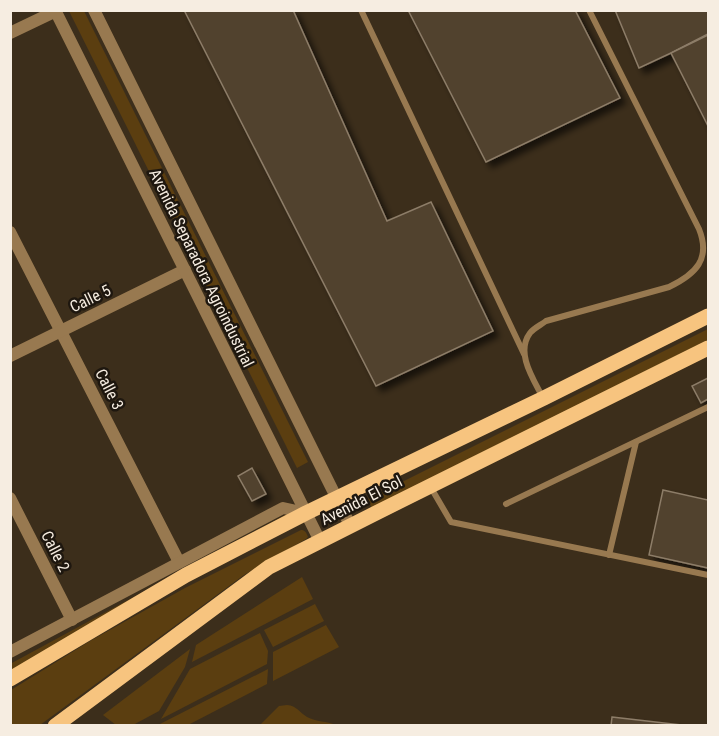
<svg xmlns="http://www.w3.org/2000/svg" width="719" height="736" font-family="'Roboto Condensed',sans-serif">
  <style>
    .green { fill: #5b3e10 }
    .building { fill: #51422f; stroke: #8d7d68; stroke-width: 1.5; filter: url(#shadow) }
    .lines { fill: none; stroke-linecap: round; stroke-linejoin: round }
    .service { stroke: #987950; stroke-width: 6 }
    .minor { stroke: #987950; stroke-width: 12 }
    .tertiary { stroke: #987950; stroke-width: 12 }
    .primary { stroke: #f7c47f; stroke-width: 15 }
    .labels { text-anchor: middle; stroke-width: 5; stroke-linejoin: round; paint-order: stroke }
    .street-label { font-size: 16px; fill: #f6ede1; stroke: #1e170f }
  </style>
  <defs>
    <filter id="shadow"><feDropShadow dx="5.5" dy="5.5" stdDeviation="3" flood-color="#0009"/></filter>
  </defs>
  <rect width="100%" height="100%" fill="#3c2e1b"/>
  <g class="green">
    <polygon points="69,11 84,11 308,462 297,468"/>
    <polygon points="708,329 708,340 372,509 368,499"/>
    <polygon points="289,513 290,516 11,674 10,664"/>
    <path d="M301 530C305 530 306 532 308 537L306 539 244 575 40 725 11 726V690L90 641 185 588Z"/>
    <polygon points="302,577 313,599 192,662 196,645"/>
    <polygon points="315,604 324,621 273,647 264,630"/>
    <polygon points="326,625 339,647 273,681 273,652"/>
    <polygon points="260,633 268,651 267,664 161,719 190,669"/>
    <polygon points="190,649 185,667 159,711 133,725 116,725 103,715"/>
    <polygon points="268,669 267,684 188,725 158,725"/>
    <path d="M287 705C297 706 299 712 307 717 316 722 327 721 336 725H260L279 706Z"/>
  </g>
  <g class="building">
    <polygon points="184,10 293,10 387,221 431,202 493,331 376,386"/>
    <polygon points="408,10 575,10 620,98 486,162"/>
    <polygon points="615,10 708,10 708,34 671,53 639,68"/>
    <polygon points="708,35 708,126 671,53"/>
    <polygon points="708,378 708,399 701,403 692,386"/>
    <polygon points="252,468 266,494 252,501 238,476"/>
    <polygon points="663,490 708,500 708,568 649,555"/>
    <polygon points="612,717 690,726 611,726"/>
  </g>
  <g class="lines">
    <g class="service">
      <polyline points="361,10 524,354"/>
      <path d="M543 398C534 380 515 353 530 333 534 328 541 325 546 321L669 287C696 274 711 259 699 229L589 10"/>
      <polyline points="430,486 451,522 708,575"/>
      <polyline points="506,504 708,407"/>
      <polyline points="609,555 636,442"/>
    </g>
    <g class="minor">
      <polyline points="10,33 56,11"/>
      <polyline points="10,232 179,562"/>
      <polyline points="10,356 185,270"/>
      <polyline points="10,498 72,620"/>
      <polyline points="10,652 283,508 306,513"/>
    </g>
    <g class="tertiary">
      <polyline points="55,10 320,541"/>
      <polyline points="94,10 350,525"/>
    </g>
    <g class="primary">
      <polyline points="10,679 186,575 306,513 544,398 708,316"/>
      <polyline points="55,726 269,567 376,513 708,348"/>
    </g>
  </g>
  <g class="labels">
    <g class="street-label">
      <text transform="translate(202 268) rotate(64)" y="6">Avenida Separadora Agroindustrial</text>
      <text transform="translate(90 298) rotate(-26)" y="6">Calle 5</text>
      <text transform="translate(110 389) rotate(63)" y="6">Calle 3</text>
      <text transform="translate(361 500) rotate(-27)" y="6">Avenida El Sol</text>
      <text transform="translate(56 551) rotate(63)" y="6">Calle 2</text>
    </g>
  </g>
  <rect width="719" height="736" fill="none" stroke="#f6ede1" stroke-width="24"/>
</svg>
